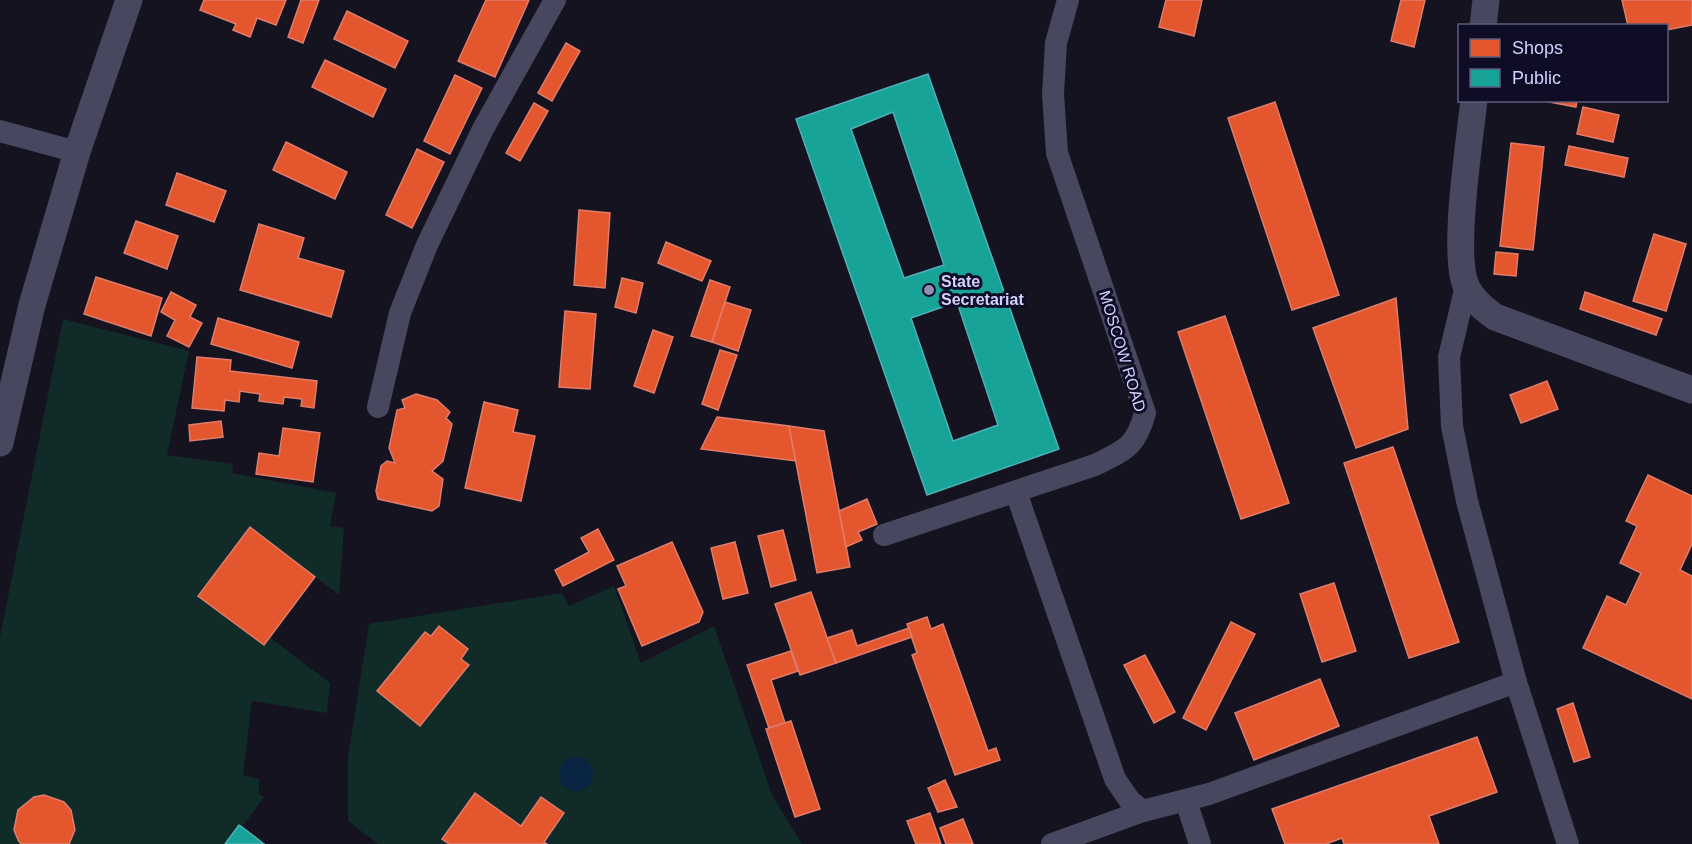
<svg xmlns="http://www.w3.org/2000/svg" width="1692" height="844" font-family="Arial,sans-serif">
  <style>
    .green { fill: #112b29 }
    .water { fill: #0a2444 }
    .shops { fill: #e4572e; stroke: #df7c6d; stroke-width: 1.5 }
    .public { fill: #17a398; stroke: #4fb1b7; stroke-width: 1.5; fill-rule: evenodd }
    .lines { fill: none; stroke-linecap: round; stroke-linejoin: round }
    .minor { stroke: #474860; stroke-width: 22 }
    .tertiary { stroke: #474860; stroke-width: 27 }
    .poi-dot { fill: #908eb1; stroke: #0f0d25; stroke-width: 2 }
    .labels { text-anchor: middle; stroke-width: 6; stroke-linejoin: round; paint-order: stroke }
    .poi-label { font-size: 16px; font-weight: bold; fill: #d2d1ff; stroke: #0f0d25; text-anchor: start }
    .street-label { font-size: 16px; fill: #d2d1ff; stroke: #0f0d25 }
  </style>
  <rect width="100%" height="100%" fill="#14131f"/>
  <g class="green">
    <polygon points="63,319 189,351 167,455 233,464 232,473 336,493 330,526 344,528 339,595 250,527 198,595 263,645 269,637 330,683 327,713 252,701 243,775 259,779 259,794 264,797 242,827 264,844 0,844 0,637"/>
    <polygon points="614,586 641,663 714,626 772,795 802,844 378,844 348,821 348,757 369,624 562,593 569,606"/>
  </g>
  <circle class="water" cx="576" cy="774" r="17"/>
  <g class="shops">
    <polygon points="204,0 286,0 276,25 257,18 250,37 233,30 236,24 200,10"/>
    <polygon points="301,0 319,0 303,43 288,37"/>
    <polygon points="486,0 529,0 495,77 458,61"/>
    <polygon points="1166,0 1202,0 1194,36 1159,27"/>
    <polygon points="1401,0 1425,0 1414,47 1391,41"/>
    <polygon points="1622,0 1692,0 1692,25 1666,30 1666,26 1628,26"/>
    <polygon points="347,11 408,41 395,68 334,39"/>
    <polygon points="566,43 580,51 552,101 538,93"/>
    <polygon points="325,60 386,89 373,117 312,87"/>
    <polygon points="455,75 482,88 450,154 424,141"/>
    <polygon points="1539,100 1577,100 1576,107"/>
    <polygon points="1275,102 1339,295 1292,310 1228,118"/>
    <polygon points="534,103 548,111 520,161 506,153"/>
    <polygon points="1583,107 1619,115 1613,142 1577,134"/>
    <polygon points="286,142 347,172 335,199 273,170"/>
    <polygon points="1511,143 1544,147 1533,250 1500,246"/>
    <polygon points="1569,146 1628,158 1624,177 1565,165"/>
    <polygon points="417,149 444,162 412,228 386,215"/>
    <polygon points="177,173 226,191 214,222 166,205"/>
    <polygon points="579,210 610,213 605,288 574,285"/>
    <polygon points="136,221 178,236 167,269 124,253"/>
    <polygon points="259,224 304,238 298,258 344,271 331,317 240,290"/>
    <polygon points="1654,234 1686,244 1666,311 1633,301"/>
    <polygon points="666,242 711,261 702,281 658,263"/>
    <polygon points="1496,252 1518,254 1516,276 1494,274"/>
    <polygon points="96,277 162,298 151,336 84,314"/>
    <polygon points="622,278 643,283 636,313 615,307"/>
    <polygon points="710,280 730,287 712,342 691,336"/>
    <polygon points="171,292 196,305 190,317 202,323 189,347 167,336 175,320 161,312"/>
    <polygon points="1585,292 1662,319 1656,335 1580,309"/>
    <polygon points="1396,298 1408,429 1356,448 1313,328"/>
    <polygon points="725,302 751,310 738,351 712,342"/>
    <polygon points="565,311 596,314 590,389 559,387"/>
    <polygon points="1225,316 1289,503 1241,519 1178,332"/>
    <polygon points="218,318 299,342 292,368 211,344"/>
    <polygon points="653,330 673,337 654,393 634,386"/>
    <polygon points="720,350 737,355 718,410 702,404"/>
    <polygon points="197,357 231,360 230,371 317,381 314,408 301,406 302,399 284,397 283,404 259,401 260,394 240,391 239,402 225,400 224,411 192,408"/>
    <polygon points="1547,381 1558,409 1521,423 1510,395"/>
    <polygon points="416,394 437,400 450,412 446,418 452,424 443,461 432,471 443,479 439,506 432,511 378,499 376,491 381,466 387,461 395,463 389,448 397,410 405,408 402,400"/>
    <polygon points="484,402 518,410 513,432 535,436 521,501 465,488"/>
    <polygon points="717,417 789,426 796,461 701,449"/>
    <polygon points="221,421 223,437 190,441 189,425"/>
    <polygon points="789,426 824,431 850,567 817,573"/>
    <polygon points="283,428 320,433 313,482 256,474 259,453 279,456"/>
    <polygon points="1393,447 1459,642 1409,658 1344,463"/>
    <polygon points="1648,475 1692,496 1692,544 1680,570 1692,576 1692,699 1583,648 1607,596 1626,605 1641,573 1620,563 1637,526 1626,521"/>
    <polygon points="867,499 877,524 858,532 862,540 846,547 839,511"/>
    <polygon points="250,527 315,577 264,645 198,596"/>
    <polygon points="598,529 614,560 563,586 555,570 589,552 581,538"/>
    <polygon points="783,530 796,580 771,587 758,536"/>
    <polygon points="672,542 703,612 699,622 642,646 618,589 626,586 617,566"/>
    <polygon points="735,542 748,593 723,599 711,548"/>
    <polygon points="1334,583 1356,651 1322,662 1300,594"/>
    <polygon points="811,592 836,663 800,675 775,604"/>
    <polygon points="927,617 931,629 943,624 988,751 996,748 1000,760 955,775 912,655 917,653 907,624"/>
    <polygon points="1231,622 1255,634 1206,730 1183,718"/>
    <polygon points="439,626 468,649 461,659 469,665 420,726 377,691 425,632 431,636"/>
    <polygon points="909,628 912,637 836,663 827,638 852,630 857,646"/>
    <polygon points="791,651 798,671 771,680 785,723 769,728 747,665"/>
    <polygon points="1145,655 1175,712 1154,723 1124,665"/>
    <polygon points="1320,679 1339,726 1254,760 1235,713"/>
    <polygon points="1573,703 1590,757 1574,762 1557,709"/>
    <polygon points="791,721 820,809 795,817 766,729"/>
    <polygon points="1477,737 1497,792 1429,816 1439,844 1344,844 1342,838 1326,844 1285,844 1272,809"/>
    <polygon points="945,780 957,807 938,812 928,788"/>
    <polygon points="475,793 521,826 541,797 564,813 544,842 547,844 449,844 442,839"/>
    <polygon points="44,795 64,802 71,810 75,830 69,844 21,844 18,840 14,830 18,810 34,797"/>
    <polygon points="930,813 941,844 916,844 907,821"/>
    <polygon points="963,819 973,844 946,844 940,828"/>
  </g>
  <g class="public">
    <path d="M928 74 1059 449 927 495 796 119ZM893 112 944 265 904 278 851 129ZM957 302 998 425 953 441 911 318Z"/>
    <polygon points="239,825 242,827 264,844 225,844"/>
  </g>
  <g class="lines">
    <g class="minor">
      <polyline points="0,131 77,152"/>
      <polyline points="1466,286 1449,357 1452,426 1467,501 1516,682 1568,844"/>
      <polyline points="378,407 400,313 427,245 483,129 555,0"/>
      <polyline points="1016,492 1115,779 1130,801 1143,811"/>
      <path d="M884 535 1095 465C1125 450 1136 447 1145 413L1057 153 1053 94 1056 43 1068 0"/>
      <polyline points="1186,801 1200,844"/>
      <polyline points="1052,844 1143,811 1209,794 1516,682"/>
    </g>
    <g class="tertiary">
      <polyline points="1483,26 1486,0"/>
      <path d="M1474 100C1470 139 1451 257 1467 288 1474 301 1483 308 1495 317L1692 390"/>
      <polyline points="0,443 32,305 77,152 129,0"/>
    </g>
  </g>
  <circle class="poi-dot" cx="929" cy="290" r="6"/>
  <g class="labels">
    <g class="poi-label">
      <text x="941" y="287">State<tspan x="941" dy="18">Secretariat</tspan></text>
    </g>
    <g class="street-label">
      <text transform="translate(1123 351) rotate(73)" y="6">MOSCOW ROAD</text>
    </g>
  </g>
  <rect x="1458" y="24" width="210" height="78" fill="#0f0d25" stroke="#5d5b7c" stroke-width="1.5"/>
  <rect x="1470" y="39" width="30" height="18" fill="#e4572e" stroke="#5d5b7c" stroke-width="1.5"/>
  <text x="1512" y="54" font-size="18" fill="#d2d1ff">Shops</text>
  <rect x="1470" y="69" width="30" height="18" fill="#17a398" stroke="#5d5b7c" stroke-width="1.5"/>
  <text x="1512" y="84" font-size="18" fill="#d2d1ff">Public</text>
</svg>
